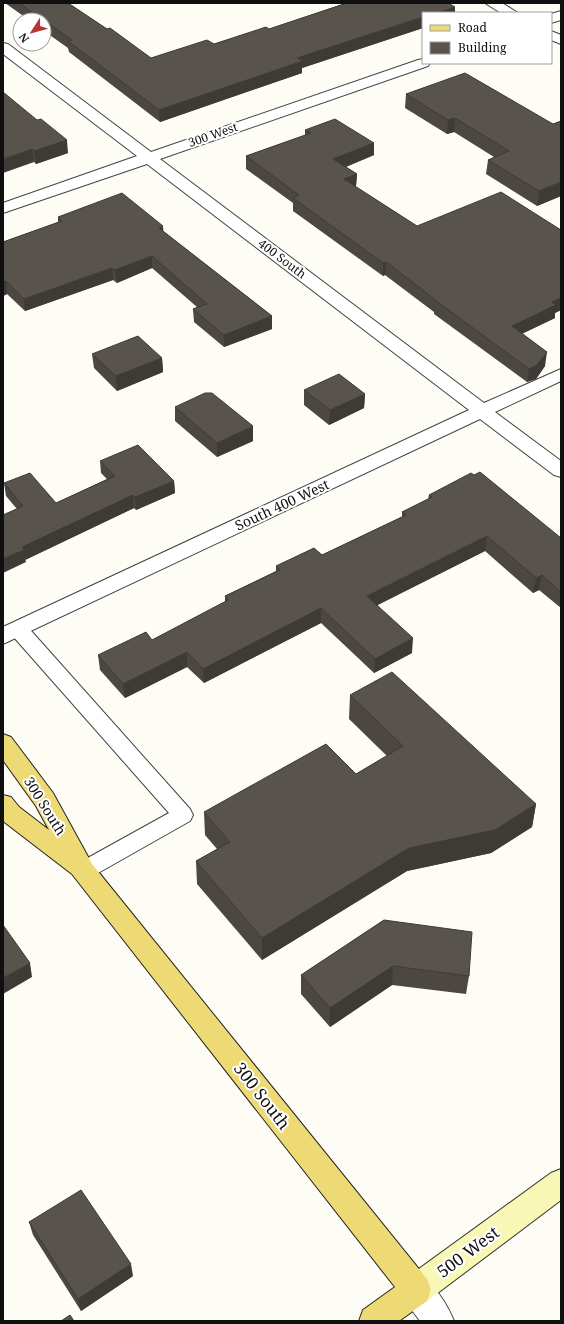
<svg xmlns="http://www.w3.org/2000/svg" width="564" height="1324" font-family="'Noto Serif',serif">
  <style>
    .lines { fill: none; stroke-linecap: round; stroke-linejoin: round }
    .service-casing { stroke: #434343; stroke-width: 2 }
    .minor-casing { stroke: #434343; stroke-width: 2 }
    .tertiary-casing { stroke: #434343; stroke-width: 2 }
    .secondary-casing { stroke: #323232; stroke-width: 2 }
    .primary-casing { stroke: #212121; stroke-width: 2 }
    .service { fill: #fff; fill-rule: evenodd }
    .minor { fill: #fff; fill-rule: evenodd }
    .tertiary { fill: #fff; fill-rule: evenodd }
    .secondary { fill: #f9f7b5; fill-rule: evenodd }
    .primary { fill: #eeda75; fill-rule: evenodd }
    .wall { fill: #4c4742 }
    .shaded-wall { fill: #3e3a36 }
    .building { fill: #58534d; stroke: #3e3a36 }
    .labels { text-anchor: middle; stroke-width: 4; stroke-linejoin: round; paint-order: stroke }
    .far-street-label { font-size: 12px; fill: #101010; stroke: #fff }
    .street-label { font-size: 14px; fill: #101010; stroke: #fff }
    .near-street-label { font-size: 17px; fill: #101010; stroke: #fff }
  </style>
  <rect width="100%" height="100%" fill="#fefdf5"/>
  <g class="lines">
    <!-- service casing -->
    <g class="service-casing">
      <polygon id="service" points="18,622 25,624 190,809 193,815 190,821 91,877 83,880 75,877 72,871 75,865 169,813 11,634 9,629 11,624"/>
    </g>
    <!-- minor casing -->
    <g class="minor-casing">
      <g id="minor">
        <polygon points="485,3 502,3 518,13 501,13"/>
        <polygon points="561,11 561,20 551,23 551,14"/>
        <polygon points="551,31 561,35 561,44 551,40"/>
        <polygon points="3,43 8,44 151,152 418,60 423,59 423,63 430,63 428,66 160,159 484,403 561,369 561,381 495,412 561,461 561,477 554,475 480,419 3,644 3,627 469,410 147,164 3,213 3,203 137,156 3,54"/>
      </g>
    </g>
    <!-- tertiary casing -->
    <g class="tertiary-casing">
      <path id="tertiary" d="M 416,1275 C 434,1282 447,1304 454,1321 L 420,1321 L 405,1301 L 401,1290 L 405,1279 Z"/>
    </g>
    <!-- secondary casing -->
    <g class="secondary-casing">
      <polygon id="secondary" points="561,1169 561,1200 427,1301 416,1305 405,1301 401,1290 405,1279 551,1173"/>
    </g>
    <!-- primary casing -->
    <g class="primary-casing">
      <polygon id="primary" points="3,734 11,737 53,793 92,864 427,1279 431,1290 427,1301 399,1321 359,1321 363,1310 395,1287 72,874 3,821 3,795 11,797 19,807 49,830 36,806 3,760"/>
    </g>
    <!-- service -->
    <use href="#service" class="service"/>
    <!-- minor -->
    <use href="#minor" class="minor"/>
    <!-- tertiary -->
    <use href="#tertiary" class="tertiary"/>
    <!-- secondary -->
    <use href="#secondary" class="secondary"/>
    <!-- primary -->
    <use href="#primary" class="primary"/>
  </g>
  <!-- wall -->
  <g class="wall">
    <polygon points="5,3 68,3 107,29 151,58 214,44 269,29 346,3 345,3 448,3 423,13 423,28 302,68 302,73 160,122 69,52 68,48 44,31 44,20 29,20"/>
    <polygon points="3,92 68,153 36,164 34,162"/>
    <polygon points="406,94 553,124 561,121 561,196 537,206 486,174 488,160 494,157 454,132 447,134 405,108"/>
    <polygon points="305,130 374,143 374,155 346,167 357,174 356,186 356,187 417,226 561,230 561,310 555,313 555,318 522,334 545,366 536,379 527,382 434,314 434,312 385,275 383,276 293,211 293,203 246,169 246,156 305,135"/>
    <polygon points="58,217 163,231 272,316 272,329 224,347 194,322 193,309 197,307 152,268 117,283 113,280 25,311 7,294 3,296 3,242 58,222"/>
    <polygon points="92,354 162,358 163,372 117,391 94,368"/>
    <polygon points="304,390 365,394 364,408 329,425 304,405"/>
    <polygon points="175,407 253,441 217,457 175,421"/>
    <polygon points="100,461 174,481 175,493 136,510 134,508 25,560 26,562 17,509 6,496 4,483 56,503 107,479 101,473"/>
    <polygon points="429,495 561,538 561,608 539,590 533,593 485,551 377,605 412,653 374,673 321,623 204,683 187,667 125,698 100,670 98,655 152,640 225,602 225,596 276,571 276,566 322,555 402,517 402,512 428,499"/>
    <polygon points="350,695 536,804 532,827 491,853 407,871 262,960 197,884 196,861 217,849 205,835 204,812 356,774 387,756 349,719"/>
    <polygon points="384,920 469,976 466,994 392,985 330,1027 301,994 301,975"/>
    <polygon points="29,1222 133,1276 81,1311 33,1235"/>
  </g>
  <!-- shaded-wall -->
  <g class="shaded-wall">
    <polygon points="455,7 455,13 436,13"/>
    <polygon points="423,17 423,28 302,68 302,73 160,122 159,110 297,58"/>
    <polygon points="455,118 454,132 447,134 448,120"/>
    <polygon points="67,140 68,153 36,164 34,151"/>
    <polygon points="374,143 374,155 333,172 333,159"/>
    <polygon points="32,149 34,162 3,173 3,159"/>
    <polygon points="357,174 356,186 343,192 344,179"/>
    <polygon points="561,182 561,196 537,206 539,191"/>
    <polygon points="163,226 164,239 159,228"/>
    <polygon points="152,256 152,268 117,283 115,270"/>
    <polygon points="386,262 385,275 383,276 383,263"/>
    <polygon points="112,268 113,280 25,311 24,299"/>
    <polygon points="6,281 7,294 3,296 3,282"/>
    <polygon points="561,298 561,310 555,313 555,318 510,339 512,326 552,302"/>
    <polygon points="272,316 272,329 224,347 224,335"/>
    <polygon points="547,352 545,366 536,379 527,382 529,369"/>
    <polygon points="162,358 163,372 117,391 116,376"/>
    <polygon points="365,394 364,408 329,425 330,410"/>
    <polygon points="253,426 253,441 217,457 217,443"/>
    <polygon points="174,481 175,493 136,510 135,497"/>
    <polygon points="133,495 134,508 25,560 26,562 3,573 3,559 22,547"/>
    <polygon points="487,536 485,551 366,611 367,596"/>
    <polygon points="542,575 539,590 533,593 536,578"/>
    <polygon points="321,608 321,623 204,683 203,669"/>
    <polygon points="413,638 412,653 374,673 375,659"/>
    <polygon points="187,652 187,667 125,698 123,684"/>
    <polygon points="536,804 532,827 491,853 407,871 262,960 262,938 409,848"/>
    <polygon points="30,963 32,977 3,994 3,978"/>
    <polygon points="393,966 392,985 330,1027 330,1008"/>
    <polygon points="131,1264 133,1276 81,1311 78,1299"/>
  </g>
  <!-- building -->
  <g class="building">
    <polygon points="19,3 68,3 107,29 110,28 151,58 207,40 214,44 266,27 269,29 347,3 448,3 455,7 436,13 423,13 423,17 297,58 303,61 159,110 68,41 72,40"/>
    <polygon points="465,73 553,124 561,121 561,182 539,191 488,160 509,151 455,118 448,120 406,94"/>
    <polygon points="3,92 37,120 41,119 67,140 34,151 32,149 3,159"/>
    <polygon points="335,119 374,143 333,159 357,174 344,179 417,226 501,192 561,230 561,298 552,302 556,305 512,326 547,352 537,365 529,369 435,300 436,300 386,262 383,263 293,198 299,195 246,156 311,133 305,130"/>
    <polygon points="122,193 163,226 159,228 272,316 224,335 193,309 207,304 152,256 115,270 112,268 24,299 6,281 3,282 3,242 62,221 58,217"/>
    <polygon points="138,336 162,358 116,376 92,354"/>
    <polygon points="339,374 365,394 330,410 304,390"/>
    <polygon points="205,393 212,393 253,426 217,443 175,407"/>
    <polygon points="138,445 174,481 135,497 133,495 22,547 24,550 3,559 3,515 23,506 4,483 30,473 56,503 115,476 100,461"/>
    <polygon points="480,472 561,538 561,592 542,575 536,578 487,536 367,596 413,638 375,659 321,608 203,669 187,652 123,684 98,655 146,632 152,640 228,600 225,596 280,570 276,566 314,548 322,555 406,515 402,512 432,497 429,495 471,473 474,475"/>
    <polygon points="392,672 536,804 495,830 409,848 262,938 196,861 230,842 204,812 326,744 356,774 403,746 350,695"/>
    <polygon points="384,920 472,932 469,976 393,966 330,1008 301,975"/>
    <polygon points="3,925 30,963 3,978"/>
    <polygon points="81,1190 131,1264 78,1299 29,1222"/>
    <polygon points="70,1315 74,1321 61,1321"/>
  </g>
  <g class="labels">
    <!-- far-street labels -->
    <g class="far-street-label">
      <text transform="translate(213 135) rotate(-19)" y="4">300 West</text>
      <text transform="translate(282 259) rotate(37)" y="4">400 South</text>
    </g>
    <!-- street labels -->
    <g class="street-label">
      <text transform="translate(282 505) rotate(-25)" y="5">South 400 West</text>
      <text transform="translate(45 806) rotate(58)" y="5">300 South</text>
    </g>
    <!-- near-street labels -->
    <g class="near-street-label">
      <text transform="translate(262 1096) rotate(52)" y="6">300 South</text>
      <text transform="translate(468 1252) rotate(-37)" y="6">500 West</text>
    </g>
  </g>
  <!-- border -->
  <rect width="564" height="1324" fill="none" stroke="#101010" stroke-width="8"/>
  <!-- legend -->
  <rect x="422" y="12" width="130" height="52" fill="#ffffff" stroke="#9f9f9f"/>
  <rect x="430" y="25" width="20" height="6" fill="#eeda75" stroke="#9f9f9f"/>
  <text x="458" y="32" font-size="12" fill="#101010">Road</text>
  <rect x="430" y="42" width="20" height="12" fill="#58534d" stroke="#9f9f9f"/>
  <text x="458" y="52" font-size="12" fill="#101010">Building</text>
  <!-- north arrow -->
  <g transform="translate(32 32) rotate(234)"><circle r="19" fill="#ffffff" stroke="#9f9f9f"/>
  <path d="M0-3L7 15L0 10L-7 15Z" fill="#b73632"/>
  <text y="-6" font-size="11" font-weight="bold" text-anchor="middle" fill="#101010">N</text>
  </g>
</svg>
